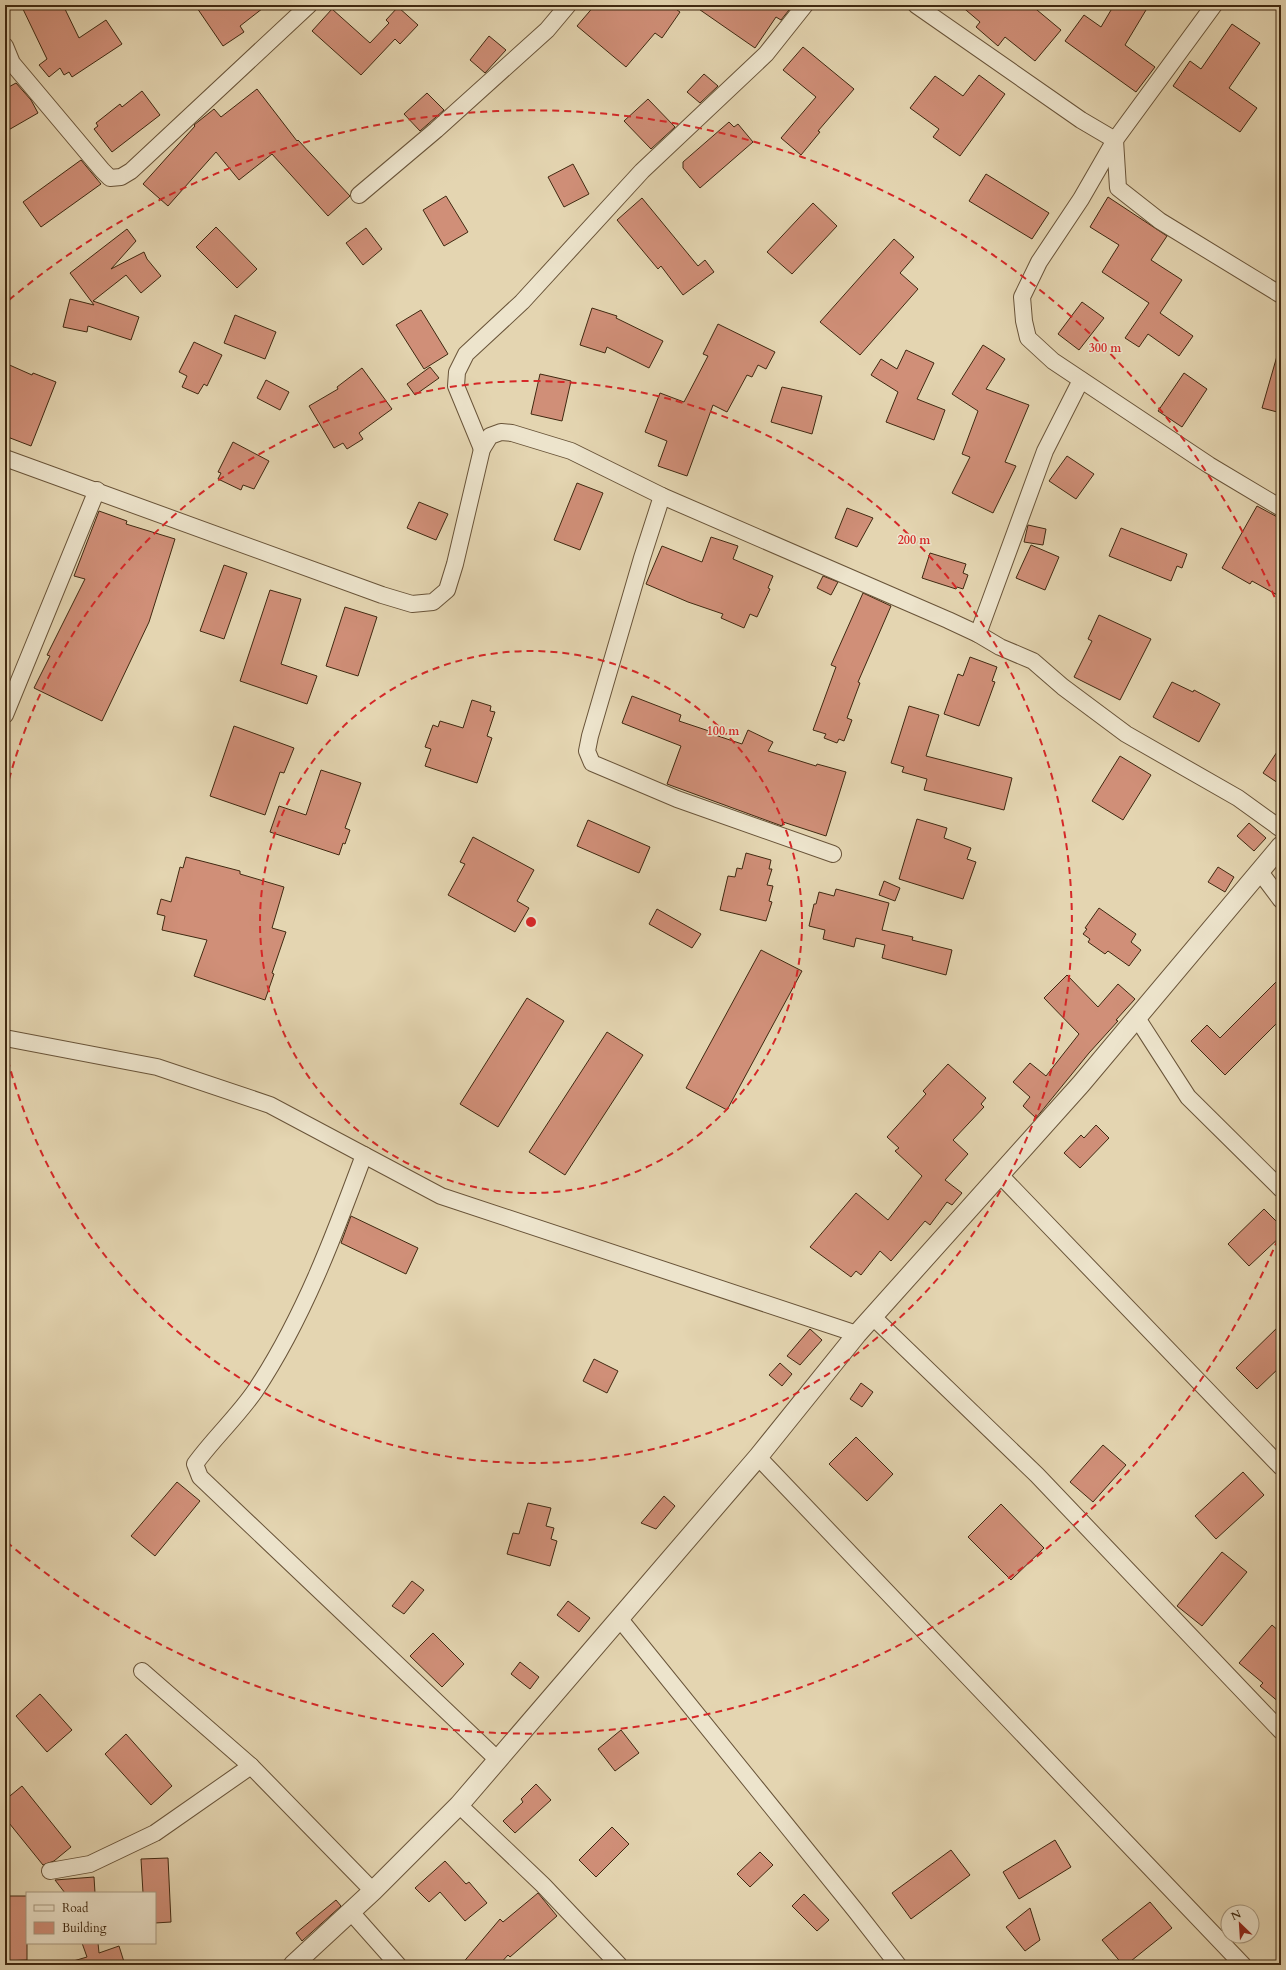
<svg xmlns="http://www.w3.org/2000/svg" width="1286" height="1970" font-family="Cardo,serif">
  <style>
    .building { fill: #d08f78; stroke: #402911 }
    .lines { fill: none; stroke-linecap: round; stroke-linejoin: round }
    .minor-casing { stroke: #695439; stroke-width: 18 }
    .tertiary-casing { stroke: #695439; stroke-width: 21 }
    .minor { stroke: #ede4cc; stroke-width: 16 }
    .tertiary { stroke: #ede4cc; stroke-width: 19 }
    .ring { fill: none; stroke: #d62828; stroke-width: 2; stroke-dasharray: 7 5 }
    .centre { fill: #d62828; stroke: #ede4cc; stroke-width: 2 }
    .ring-label { font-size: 12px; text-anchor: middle; font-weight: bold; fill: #d62828; stroke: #ede4cc; stroke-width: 3; stroke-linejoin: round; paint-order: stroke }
  </style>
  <rect width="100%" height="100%" fill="#e4d5b1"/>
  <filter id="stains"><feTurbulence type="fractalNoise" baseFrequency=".005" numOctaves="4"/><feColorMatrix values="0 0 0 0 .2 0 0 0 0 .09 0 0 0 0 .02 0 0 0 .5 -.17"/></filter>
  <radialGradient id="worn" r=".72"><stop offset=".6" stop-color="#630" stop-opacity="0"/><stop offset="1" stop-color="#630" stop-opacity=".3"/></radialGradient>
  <!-- building -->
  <g class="building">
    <polygon points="21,5 63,5 79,38 106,20 122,44 72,77 69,72 64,75 60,68 49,77 39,65 47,59"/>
    <polygon points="195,5 267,5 240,26 244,32 223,46"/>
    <polygon points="595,5 670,5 680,12 662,38 655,33 626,67 577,26"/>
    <polygon points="693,5 793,5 781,20 776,17 755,48"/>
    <polygon points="960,5 1031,5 1061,30 1035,61 1005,37 998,46 976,27 980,22"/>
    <polygon points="1114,5 1149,5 1125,45 1155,67 1136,92 1065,41 1084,15 1101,27"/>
    <polygon points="398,7 418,25 400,44 395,39 361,75 312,31 332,9 370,43 389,23 386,20"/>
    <polygon points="1232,24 1260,43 1229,88 1257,108 1240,132 1173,86 1190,61 1201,69"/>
    <polygon points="489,36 506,50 485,73 470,60"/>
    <polygon points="803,47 854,89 818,131 820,132 801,155 781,138 816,97 783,70"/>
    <polygon points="704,74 718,86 700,103 687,92"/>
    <polygon points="979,75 1005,94 960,156 933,137 939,129 910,108 935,76 963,96"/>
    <polygon points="16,83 31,100 38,113 5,132 5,89"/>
    <polygon points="257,89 297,141 298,140 350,196 328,216 272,154 239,180 216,152 168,206 143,184 195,126 194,125 214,109 221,117"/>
    <polygon points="142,91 160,115 112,152 94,129 98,126 96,123 120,104 122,107"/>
    <polygon points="427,93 444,110 420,131 404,114"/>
    <polygon points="648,99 675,127 651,149 624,121"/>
    <polygon points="729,122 734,127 738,124 753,142 700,188 683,168 683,162"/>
    <polygon points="81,160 101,184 41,227 23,202"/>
    <polygon points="573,164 589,194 564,207 548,177"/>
    <polygon points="986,174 1049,213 1032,239 969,201"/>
    <polygon points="446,196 468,232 444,246 423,210"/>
    <polygon points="1108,197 1167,236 1151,260 1182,280 1160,313 1193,336 1179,356 1148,334 1139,347 1125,338 1149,303 1102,272 1119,245 1090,227"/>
    <polygon points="642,198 698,266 705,260 714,272 683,295 661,266 658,269 617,220"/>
    <polygon points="813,203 837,226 792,274 767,252"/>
    <polygon points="216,227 257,269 237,288 196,247"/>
    <polygon points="366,228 382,249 363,265 346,243"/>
    <polygon points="127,229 136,241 111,269 144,252 147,259 161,276 141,293 126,275 93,301 139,317 131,340 88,326 87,332 63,327 70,299 94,305 70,273"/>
    <polygon points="894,239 914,257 900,273 918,289 860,355 820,322"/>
    <polygon points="1082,302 1104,318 1079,350 1058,334"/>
    <polygon points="592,308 617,316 616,318 663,341 649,368 607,347 605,353 580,345"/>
    <polygon points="421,310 448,354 424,369 396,325"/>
    <polygon points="235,315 276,332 265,359 224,343"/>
    <polygon points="718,324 775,352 766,369 758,365 752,377 747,375 727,412 713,405 687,476 658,466 667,441 645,432 660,393 684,402 708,356 703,354"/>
    <polygon points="194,342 222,355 207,386 204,384 198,394 182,387 187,376 179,372"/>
    <polygon points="983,345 1005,359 986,389 1029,405 1005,462 1016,466 993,513 952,493 970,457 962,454 978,411 952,394"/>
    <polygon points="906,350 934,363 917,399 945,410 934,440 886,422 898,392 871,375 881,359 897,369"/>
    <polygon points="1277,356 1281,357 1281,413 1262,408"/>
    <polygon points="5,363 32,375 33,373 56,382 31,446 5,436"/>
    <polygon points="430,367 439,378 415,395 407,384"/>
    <polygon points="362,368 392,409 359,433 363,439 347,449 343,443 334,448 309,406 338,389 337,387"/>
    <polygon points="1184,373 1207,389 1182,427 1158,411"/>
    <polygon points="540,374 571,381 562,421 531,414"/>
    <polygon points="266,380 289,392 280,410 257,398"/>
    <polygon points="782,387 822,396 812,434 771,422"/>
    <polygon points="233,442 269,461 254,489 243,485 241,490 218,479 221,473 218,472"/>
    <polygon points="1067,456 1094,474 1076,499 1049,481"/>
    <polygon points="577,483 603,493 580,550 554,540"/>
    <polygon points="419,502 448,514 436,540 407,528"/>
    <polygon points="1257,506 1281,519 1281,597 1252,581 1250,584 1222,568"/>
    <polygon points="847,508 873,518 857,547 835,538"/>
    <polygon points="99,511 127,521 126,524 175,539 149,622 102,721 34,688 50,656 47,655 85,579 74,576"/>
    <polygon points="1028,525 1046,529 1043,545 1024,542"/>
    <polygon points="1121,528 1187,554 1182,568 1177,566 1171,581 1109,556"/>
    <polygon points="711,537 738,546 733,559 773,576 768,588 770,589 757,617 750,614 744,628 721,618 723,614 688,602 646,584 662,546 702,562"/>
    <polygon points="1031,545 1059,557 1045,590 1016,578"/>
    <polygon points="930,553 966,564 963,573 968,575 963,589 957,587 956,589 922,578"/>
    <polygon points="224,565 247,573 224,639 200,631"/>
    <polygon points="823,576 838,582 831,595 817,588"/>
    <polygon points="270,590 301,599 281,664 317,676 307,704 240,681"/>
    <polygon points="863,593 891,606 858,682 860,683 847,718 852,720 844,741 839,739 837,743 824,738 826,734 813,730 836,667 831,665"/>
    <polygon points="345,607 377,617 358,676 326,666"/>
    <polygon points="1099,615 1151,639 1120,700 1074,677 1092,641 1088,639"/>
    <polygon points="970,657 997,667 992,681 995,682 979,726 944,714 958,674 963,676"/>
    <polygon points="1172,682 1193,692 1194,690 1220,704 1199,742 1153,717"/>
    <polygon points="632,696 681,715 679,721 715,733 715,735 742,744 748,730 773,742 768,751 816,766 817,764 846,772 826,836 783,822 782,826 667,784 681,746 622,723"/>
    <polygon points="472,700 491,706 490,711 495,712 487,736 492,738 477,783 425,766 431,749 425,747 433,725 438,727 440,721 463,728"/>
    <polygon points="909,706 939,715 926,756 1012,778 1004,810 924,790 927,779 902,772 904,767 891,763"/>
    <polygon points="234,726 294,748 284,773 280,772 265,815 210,796"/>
    <polygon points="1281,746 1281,785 1263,773"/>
    <polygon points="1120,756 1151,775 1123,820 1092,801"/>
    <polygon points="321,770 361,783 345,828 350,830 345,844 343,843 339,855 270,832 279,806 306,815"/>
    <polygon points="917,819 947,828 944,838 971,848 967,859 976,862 963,899 899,879"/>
    <polygon points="588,820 650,847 639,873 577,846"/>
    <polygon points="1249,823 1266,838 1254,851 1237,836"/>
    <polygon points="473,837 534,870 517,901 529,908 515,932 448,895 465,864 460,862"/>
    <polygon points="746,853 771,860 769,869 772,869 767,885 773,886 769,901 772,902 766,921 720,910 728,876 735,877 737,868 742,869"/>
    <polygon points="186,857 240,871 240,874 284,887 272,928 286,932 272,973 274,974 265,1000 194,976 207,940 162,930 165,916 157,914 161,899 171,902 180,867 183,868"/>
    <polygon points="1218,867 1234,877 1225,892 1208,882"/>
    <polygon points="884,881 900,888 895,901 879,895"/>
    <polygon points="836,889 889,903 882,930 913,937 912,940 952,950 946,975 882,958 885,945 856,938 854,947 823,939 825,930 809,926 814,904 816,904 819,892 834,896"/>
    <polygon points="1099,908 1136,934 1131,942 1141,950 1129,966 1108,951 1105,954 1088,942 1090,939 1083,934 1087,929 1085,928"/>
    <polygon points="657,909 701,934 692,948 649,924"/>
    <polygon points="761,950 802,971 727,1110 686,1088"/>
    <polygon points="1067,975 1098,1007 1118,984 1135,999 1116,1020 1118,1021 1089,1053 1036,1118 1023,1106 1030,1097 1013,1082 1030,1063 1046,1076 1079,1034 1044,998"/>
    <polygon points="1281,977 1281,1019 1225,1075 1191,1041 1207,1025 1220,1038"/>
    <polygon points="527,998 564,1021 498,1127 460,1104"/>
    <polygon points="607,1032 643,1055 565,1175 529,1152"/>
    <polygon points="948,1064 986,1098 981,1104 984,1107 953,1140 968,1154 945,1180 962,1193 952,1205 947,1202 930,1225 925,1221 891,1261 880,1251 861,1275 856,1271 851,1277 810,1247 856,1193 888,1220 922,1176 895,1151 899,1148 887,1137 926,1094 923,1091"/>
    <polygon points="1096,1125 1109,1138 1080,1168 1064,1153 1081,1135 1084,1138"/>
    <polygon points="1264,1209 1281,1226 1281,1236 1249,1266 1228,1244"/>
    <polygon points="351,1216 418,1248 406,1274 341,1243"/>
    <polygon points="1281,1324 1281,1366 1257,1389 1236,1368"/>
    <polygon points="810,1329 822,1340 800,1365 787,1356"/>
    <polygon points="594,1359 618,1371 607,1393 583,1381"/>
    <polygon points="780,1363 792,1374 782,1386 769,1375"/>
    <polygon points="861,1383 873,1392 862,1407 850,1399"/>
    <polygon points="856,1437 893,1474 867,1501 829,1464"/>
    <polygon points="1103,1445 1126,1465 1093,1502 1070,1482"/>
    <polygon points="1243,1472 1264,1495 1216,1539 1195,1516"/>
    <polygon points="177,1482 200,1501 155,1556 131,1536"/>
    <polygon points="664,1496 675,1506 656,1529 641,1523"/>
    <polygon points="528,1503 551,1508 546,1526 554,1528 551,1539 557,1541 550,1566 507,1554 513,1533 519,1534"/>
    <polygon points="1001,1504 1044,1548 1011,1580 968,1537"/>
    <polygon points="1222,1552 1247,1572 1202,1626 1177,1606"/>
    <polygon points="412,1581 424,1590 404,1614 392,1606"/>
    <polygon points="568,1601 590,1618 579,1632 557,1615"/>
    <polygon points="1272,1625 1281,1633 1281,1704 1260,1686 1263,1683 1239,1663"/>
    <polygon points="433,1633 464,1664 442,1687 410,1656"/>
    <polygon points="520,1662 539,1677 530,1689 511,1674"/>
    <polygon points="40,1694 72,1730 47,1752 16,1716"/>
    <polygon points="621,1730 639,1753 615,1771 598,1749"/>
    <polygon points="126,1734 172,1786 151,1805 105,1754"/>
    <polygon points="536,1784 551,1800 515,1833 503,1821 523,1802 521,1799"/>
    <polygon points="22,1786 71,1847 54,1861 43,1865 5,1818 5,1800"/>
    <polygon points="612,1827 629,1844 596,1877 579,1860"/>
    <polygon points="1055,1840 1071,1867 1019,1899 1003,1872"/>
    <polygon points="951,1850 970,1875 911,1919 892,1893"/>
    <polygon points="760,1852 773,1865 750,1887 737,1874"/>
    <polygon points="168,1858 171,1922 155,1923 155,1893 143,1893 141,1859"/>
    <polygon points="445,1861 466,1884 469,1882 487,1903 465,1921 440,1892 429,1902 415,1888"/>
    <polygon points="94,1877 95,1893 65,1893 55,1880"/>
    <polygon points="538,1893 557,1916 510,1957 508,1955 499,1965 461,1965 500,1919 503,1922"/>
    <polygon points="804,1894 829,1920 817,1931 792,1906"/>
    <polygon points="5,1896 27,1896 27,1960 5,1961"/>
    <polygon points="336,1900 341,1906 302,1941 296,1933"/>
    <polygon points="1150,1902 1172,1928 1126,1965 1123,1965 1102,1940"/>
    <polygon points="1030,1908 1040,1940 1025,1951 1006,1927"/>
    <polygon points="82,1943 98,1943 99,1953 119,1946 125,1965 71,1965 70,1962 87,1957"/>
  </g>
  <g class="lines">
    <!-- minor casing -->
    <g class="minor-casing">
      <g id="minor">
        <polyline points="916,5 1081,120 1115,140 1118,188 1160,221 1281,295"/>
        <polyline points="1214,5 1115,140 1081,199 1039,262 1022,297 1024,321 1028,338 1053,361 1209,465 1281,508"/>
        <polyline points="5,46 12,63 102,170 110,178 121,177 131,171 309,5"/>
        <polyline points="359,195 436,130 547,30 568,5"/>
        <polyline points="482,449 456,386 457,372 466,354 522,302 642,171 766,54 805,5"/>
        <polyline points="5,458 382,595 412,604 433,602 447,590 455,564 482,449 490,436 501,432 512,433 571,451 662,496 948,620 978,634 1000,647 1033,661 1063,687 1126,734 1238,798 1281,829"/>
        <polyline points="662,496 642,558 590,736 587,751 592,763 677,799 833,854"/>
        <polyline points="978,634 1045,451 1081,380"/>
        <polyline points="5,715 97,490"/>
        <polyline points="1260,872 1281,900"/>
        <polyline points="1137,1018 1188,1097 1281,1189"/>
        <polyline points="5,1038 157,1067 270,1105 441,1196 857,1334"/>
        <path d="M 364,1155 C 334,1236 303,1319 255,1391 C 237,1417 213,1439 195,1464 L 200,1477 L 498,1760"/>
        <polyline points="1000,1175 1281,1467"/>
        <polyline points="873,1317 1037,1475 1281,1731"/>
        <path d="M 758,1457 C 920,1626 1082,1795 1243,1965"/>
        <polyline points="619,1618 855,1910 898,1965"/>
        <polyline points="142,1671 251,1766"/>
        <polyline points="459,1805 543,1885 619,1965"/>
        <polyline points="50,1871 90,1864 155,1833 251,1766 373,1891"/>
        <polyline points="350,1911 398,1965"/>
      </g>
    </g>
    <!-- tertiary casing -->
    <g class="tertiary-casing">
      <polyline id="tertiary" points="293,1965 373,1891 459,1805 758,1457 857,1334 1081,1084 1281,846"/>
    </g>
    <!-- minor -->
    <use href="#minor" class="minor"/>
    <!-- tertiary -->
    <use href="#tertiary" class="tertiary"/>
  </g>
  <!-- distance rings -->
  <g class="ring">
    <circle cx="531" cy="922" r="271"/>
    <path d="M6 791A541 541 0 1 1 6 1053"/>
    <path d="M1278 1239A812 812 0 0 1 9 1544M9 300A812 812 0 0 1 1278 605"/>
  </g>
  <circle cx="531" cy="922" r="6" class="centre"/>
  <g class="ring-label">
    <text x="1105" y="352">300 m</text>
    <text x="914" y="544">200 m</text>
    <text x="723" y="735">100 m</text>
  </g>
  <!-- margin -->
  <rect width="1286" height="1970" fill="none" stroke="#e4d5b1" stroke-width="20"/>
  <rect x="6" y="6" width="1274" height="1958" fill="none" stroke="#402911" stroke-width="2"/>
  <rect x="10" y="10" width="1266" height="1950" fill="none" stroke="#402911"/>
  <!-- legend -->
  <rect x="26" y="1892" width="130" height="52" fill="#ede4cc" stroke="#a89981"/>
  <rect x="34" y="1905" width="20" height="6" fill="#ede4cc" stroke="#a89981"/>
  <text x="62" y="1912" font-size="12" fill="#402911">Road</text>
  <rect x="34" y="1922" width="20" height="12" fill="#d08f78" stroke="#a89981"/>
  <text x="62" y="1932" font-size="12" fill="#402911">Building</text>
  <!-- north arrow -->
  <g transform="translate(1240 1924) rotate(335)"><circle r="19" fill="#ede4cc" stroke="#a89981"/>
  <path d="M0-3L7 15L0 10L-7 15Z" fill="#8f2418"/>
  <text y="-6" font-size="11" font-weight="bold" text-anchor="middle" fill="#402911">N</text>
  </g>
  <rect width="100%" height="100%" filter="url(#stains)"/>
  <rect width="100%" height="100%" fill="url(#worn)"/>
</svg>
